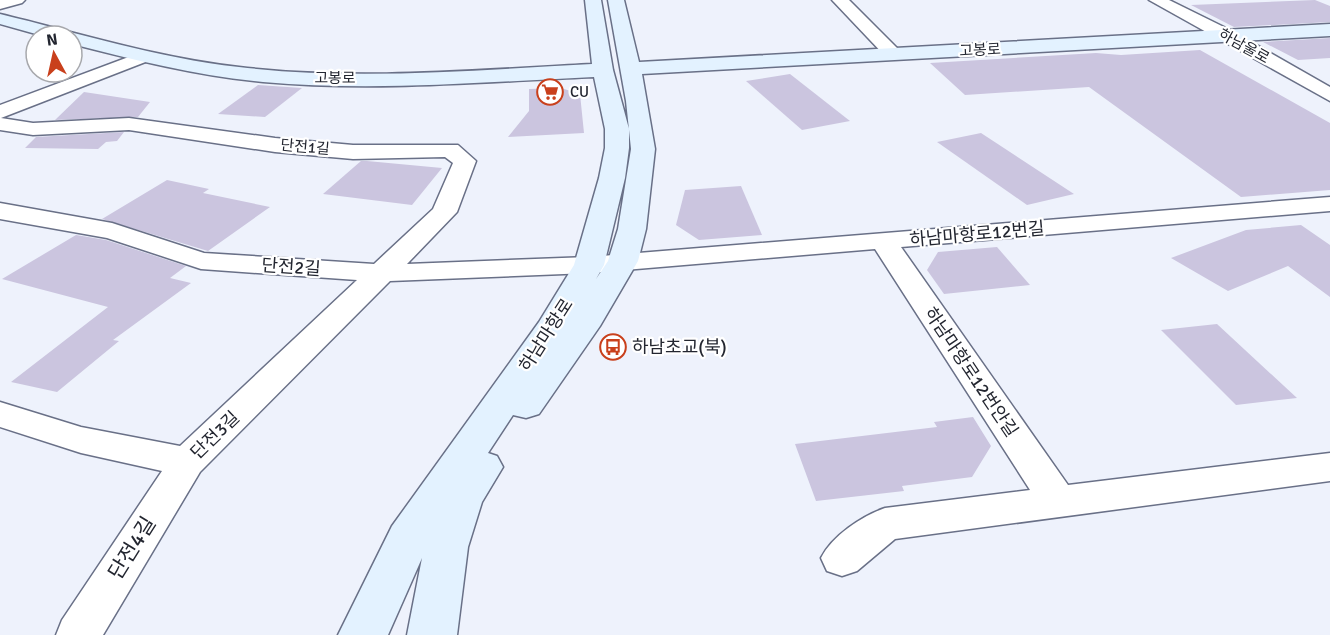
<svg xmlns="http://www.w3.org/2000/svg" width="1330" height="635" font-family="Signika,'Noto Sans KR',sans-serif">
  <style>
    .building { fill: #cbc5df }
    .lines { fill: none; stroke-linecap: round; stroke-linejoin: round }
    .street-casing { stroke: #697087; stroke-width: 3 }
    .secondary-casing { stroke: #697087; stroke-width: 3 }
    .street { fill: #fff; fill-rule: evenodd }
    .secondary { fill: #e3f2ff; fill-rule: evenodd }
    .labels { text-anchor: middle; stroke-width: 4.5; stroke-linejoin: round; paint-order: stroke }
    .far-street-label { font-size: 15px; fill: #232630; stroke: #fff }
    .far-poi-label { font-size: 15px; fill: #232630; stroke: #fff; text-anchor: start }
    .street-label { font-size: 18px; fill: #232630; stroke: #fff }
    .poi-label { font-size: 18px; fill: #232630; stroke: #fff; text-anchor: start }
    .near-street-label { font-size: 21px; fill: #232630; stroke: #fff }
  </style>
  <rect width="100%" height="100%" fill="#eef2fc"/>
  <!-- building -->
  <g class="building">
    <polygon points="1315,0 1330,6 1330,22 1234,27 1191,5"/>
    <polygon points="1330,38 1330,58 1298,60 1263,42"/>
    <polygon points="1200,50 1330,123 1330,190 1241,197 1089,87 965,95 930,63 1096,53 1121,55"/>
    <polygon points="790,74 850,121 802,130 746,81"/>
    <polygon points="258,85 302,88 265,117 218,114"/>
    <polygon points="561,88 580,94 584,133 508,137 529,111 529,89"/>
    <polygon points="84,92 150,102 138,117 55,120"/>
    <polygon points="124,132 117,141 106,142 98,149 25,148 36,137"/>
    <polygon points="981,133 1074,194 1027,205 937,142"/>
    <polygon points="361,161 367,161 442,168 412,205 323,194"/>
    <polygon points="167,180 209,189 203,193 270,207 208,251 102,219"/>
    <polygon points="741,186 762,235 699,240 676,225 685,190"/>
    <polygon points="1301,225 1330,245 1330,297 1288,266 1228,291 1171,258 1246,230"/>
    <polygon points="76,235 106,240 186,266 170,278 191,283 113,340 119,341 57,392 11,382 108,307 2,279"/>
    <polygon points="997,247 1030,285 944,294 927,270 938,252"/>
    <polygon points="1217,324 1297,398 1236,405 1161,330"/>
    <polygon points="973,417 991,446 972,477 902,486 904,491 816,501 795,444 937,427 934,422"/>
  </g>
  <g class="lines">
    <!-- street casing -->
    <g class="street-casing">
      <g id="street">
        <polygon points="0,0 25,0 22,3 0,9"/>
        <polygon points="832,0 849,0 899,50 902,54 899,58 887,58"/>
        <polygon points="1149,0 1169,0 1234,32 1330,87 1330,101"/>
        <path d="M 142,52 L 148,53 L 151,57 L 148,61 L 1,118 L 33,123 L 129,118 L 275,138 L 353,145 L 458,145 L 476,161 L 457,212 L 407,264 L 589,257 L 1330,197 L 1330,211 L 901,247 L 1068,485 L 1330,453 L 1330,481 L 895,539 L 857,571 L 842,576 L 827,571 L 821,558 C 832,536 862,516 885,508 L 1030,490 L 875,249 L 589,273 L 390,281 L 200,472 L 103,635 L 56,635 L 62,620 L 162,471 L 81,453 L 0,427 L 0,402 L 81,427 L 180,446 L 357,280 L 201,269 L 107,238 L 0,219 L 0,203 L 112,223 L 204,253 L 374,264 L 433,209 L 453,163 L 445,157 L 353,159 L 275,152 L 129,130 L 33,135 L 0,130 L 0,105 Z"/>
      </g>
    </g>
    <!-- secondary casing -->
    <g class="secondary-casing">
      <path id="secondary" d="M 585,0 L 601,0 L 613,70 L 629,129 L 629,148 L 625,178 L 604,265 L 596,279 L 608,261 L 618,229 L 631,149 L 626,101 L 608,0 L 624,0 L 639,62 L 1330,24 L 1330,36 L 642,74 L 655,149 L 646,229 L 638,261 L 600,326 L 539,414 L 526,418 L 513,415 L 488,453 L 497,456 L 503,467 L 482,502 L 468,547 L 457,635 L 407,635 L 422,558 L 388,635 L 338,635 L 392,526 L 539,322 L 574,265 L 599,178 L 605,148 L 605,129 L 594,77 C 484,82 373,92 263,82 C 198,76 135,60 72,44 L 72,36 L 43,36 L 0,24 L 0,14 C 79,33 157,58 239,67 C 356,81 475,70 592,64 Z"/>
    </g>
    <!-- street -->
    <use href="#street" class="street"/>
    <!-- secondary -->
    <use href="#secondary" class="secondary"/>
  </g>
  <!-- icons -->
  <defs>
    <g id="supermarket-ring" transform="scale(1.35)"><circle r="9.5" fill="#fff" stroke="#c9401c" stroke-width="1.5"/><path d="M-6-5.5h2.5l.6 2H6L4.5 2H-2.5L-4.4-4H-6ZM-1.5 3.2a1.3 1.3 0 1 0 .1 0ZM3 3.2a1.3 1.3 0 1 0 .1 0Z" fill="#c9401c"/></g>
    <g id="bus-ring" transform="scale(1.35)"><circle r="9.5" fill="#fff" stroke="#c9401c" stroke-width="1.5"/><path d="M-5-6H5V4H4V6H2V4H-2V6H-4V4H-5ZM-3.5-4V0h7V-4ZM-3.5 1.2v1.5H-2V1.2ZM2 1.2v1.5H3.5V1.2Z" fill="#c9401c"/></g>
  </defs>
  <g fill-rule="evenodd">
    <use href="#supermarket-ring" x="550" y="92"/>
    <use href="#bus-ring" x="613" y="347"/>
  </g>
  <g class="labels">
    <!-- far-street labels -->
    <g class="far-street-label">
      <text transform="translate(1244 46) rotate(29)" y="5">하남울로</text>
      <text transform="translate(980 50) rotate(-3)" y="5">고봉로</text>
      <text x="335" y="83">고봉로</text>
      <text transform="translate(305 147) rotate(5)" y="5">단전1길</text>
    </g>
    <!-- far-poi labels -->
    <g class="far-poi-label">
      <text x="570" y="97">CU</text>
    </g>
    <!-- street labels -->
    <g class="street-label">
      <text transform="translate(977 234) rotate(-5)" y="6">하남마항로12번길</text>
      <text transform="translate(291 267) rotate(4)" y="6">단전2길</text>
      <text transform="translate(546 335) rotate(-57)" y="6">하남마항로</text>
      <text transform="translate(971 372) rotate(56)" y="6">하남마항로12번안길</text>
      <text transform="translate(215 435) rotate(-44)" y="6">단전3길</text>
    </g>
    <!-- poi labels -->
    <g class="poi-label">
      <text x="632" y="353">하남초교(북)</text>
    </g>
    <!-- near-street labels -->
    <g class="near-street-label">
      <text transform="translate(132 548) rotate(-58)" y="7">단전4길</text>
    </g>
  </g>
  <!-- north arrow -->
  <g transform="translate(54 54) rotate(352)"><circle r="28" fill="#ffffff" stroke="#a7a8ac" stroke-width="1.5"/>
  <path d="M0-4.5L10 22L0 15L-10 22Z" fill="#c9401c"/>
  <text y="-9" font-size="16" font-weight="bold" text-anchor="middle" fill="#232630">N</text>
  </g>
</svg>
